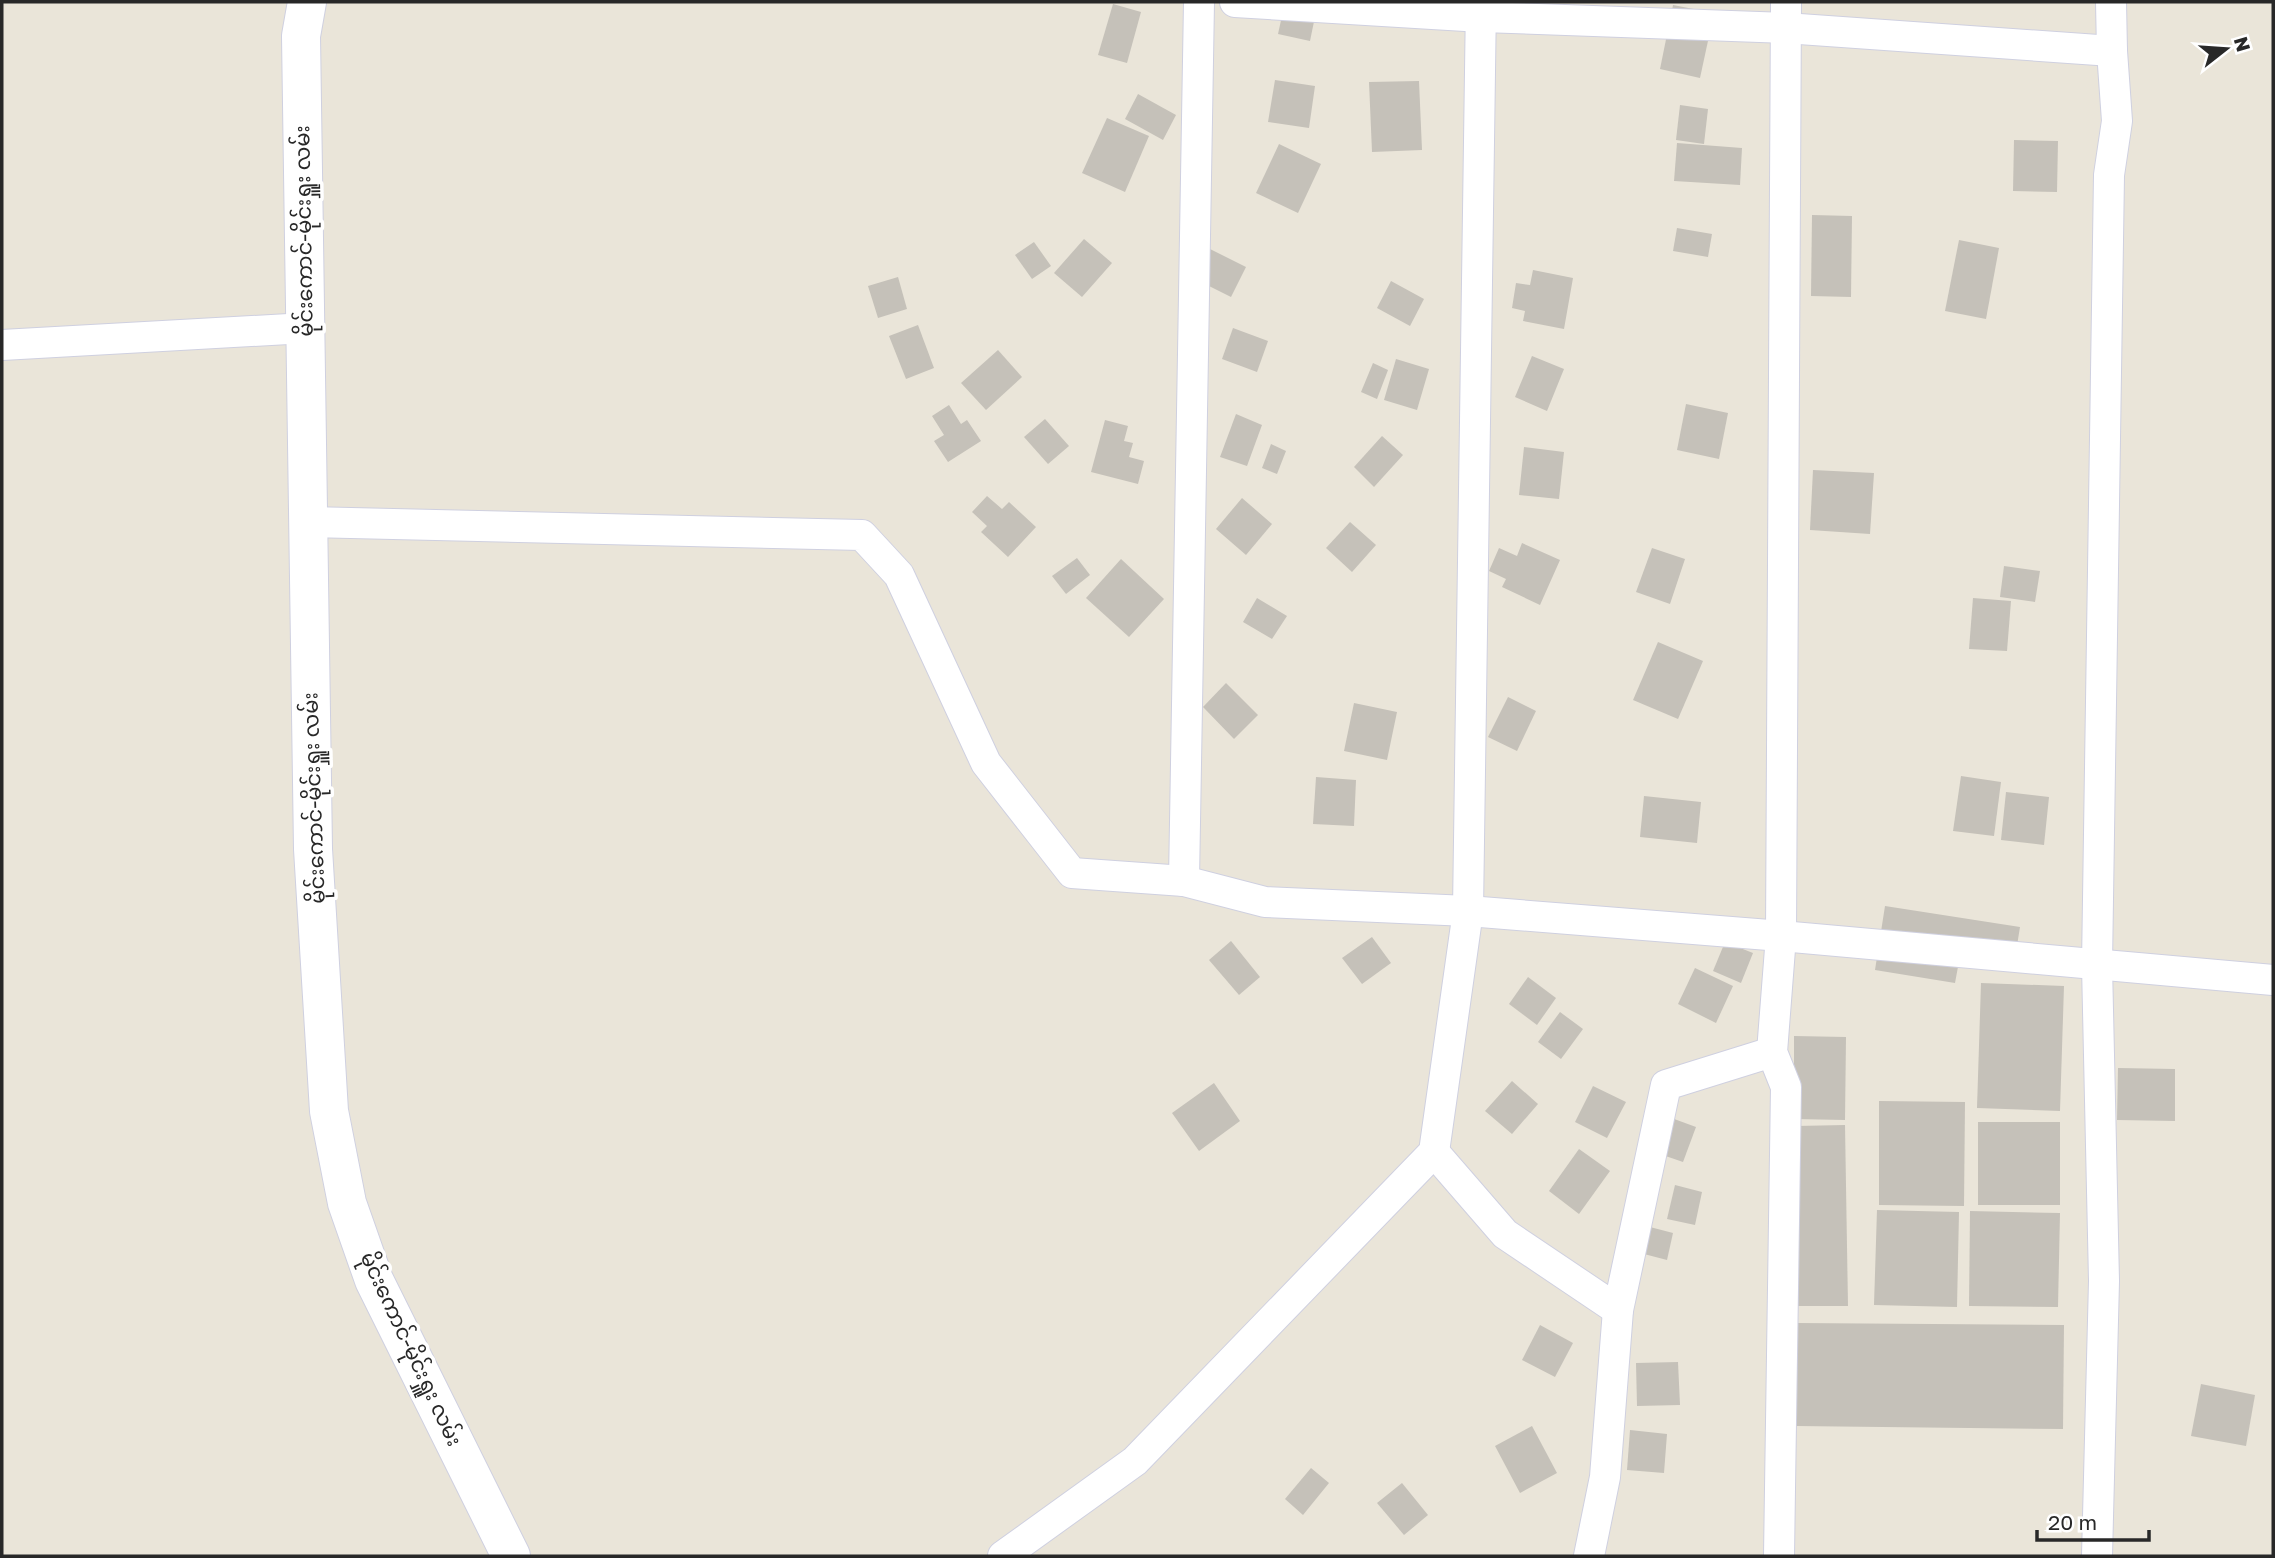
<svg xmlns="http://www.w3.org/2000/svg" width="2275" height="1558" font-family="'Golos Text','Noto Sans Myanmar',sans-serif">
  <style>
    .building { fill: #c5c1b9 }
    .lines { fill: none; stroke-linecap: round; stroke-linejoin: round }
    .minor-casing { stroke: #cfd0e0; stroke-width: 32 }
    .secondary-casing { stroke: #cfd0e0; stroke-width: 40 }
    .minor { stroke: #fff; stroke-width: 30 }
    .secondary { stroke: #fff; stroke-width: 38 }
    .labels { text-anchor: middle; stroke-width: 7; stroke-linejoin: round; paint-order: stroke }
    .street-label { font-size: 21px; fill: #282828; stroke: #fff }
  </style>
  <rect width="100%" height="100%" fill="#eae5d9"/>
  <!-- building -->
  <g class="building">
    <polygon points="1285,2 1318,2 1310,41 1278,34"/>
    <polygon points="1113,4 1141,12 1127,63 1098,55"/>
    <polygon points="1673,5 1714,13 1700,78 1660,69"/>
    <polygon points="1275,80 1315,86 1309,128 1268,122"/>
    <polygon points="1419,81 1422,150 1372,152 1369,82"/>
    <polygon points="1138,94 1176,115 1163,140 1125,119"/>
    <polygon points="1680,105 1708,109 1704,144 1676,140"/>
    <polygon points="1107,118 1149,136 1125,192 1082,173"/>
    <polygon points="2014,140 2058,141 2057,192 2013,191"/>
    <polygon points="1677,143 1742,148 1740,185 1674,181"/>
    <polygon points="1279,144 1321,164 1298,213 1256,193"/>
    <polygon points="1812,215 1852,216 1851,297 1811,296"/>
    <polygon points="1677,228 1712,234 1708,257 1673,251"/>
    <polygon points="1084,239 1112,263 1082,297 1054,273"/>
    <polygon points="1959,240 1999,248 1986,319 1945,311"/>
    <polygon points="1034,242 1051,266 1032,279 1015,255"/>
    <polygon points="1206,247 1246,267 1231,297 1191,277"/>
    <polygon points="1533,270 1573,278 1564,329 1523,321 1525,311 1512,308 1516,283 1530,285"/>
    <polygon points="898,277 907,309 878,318 868,286"/>
    <polygon points="1391,281 1424,299 1410,326 1377,308"/>
    <polygon points="918,325 934,368 906,379 889,336"/>
    <polygon points="1233,328 1268,341 1257,372 1222,359"/>
    <polygon points="998,350 1022,377 986,410 961,383"/>
    <polygon points="1532,356 1564,369 1547,411 1515,397"/>
    <polygon points="1396,359 1429,369 1417,410 1384,400"/>
    <polygon points="1373,363 1388,370 1377,399 1361,392"/>
    <polygon points="1686,404 1728,413 1719,459 1677,450"/>
    <polygon points="949,405 961,424 967,420 981,441 948,462 934,441 944,435 932,416"/>
    <polygon points="1236,414 1262,425 1247,466 1220,457"/>
    <polygon points="1045,419 1069,446 1048,464 1024,437"/>
    <polygon points="1105,420 1128,426 1124,441 1133,443 1129,457 1144,461 1138,484 1091,472"/>
    <polygon points="1382,436 1403,455 1374,487 1354,467"/>
    <polygon points="1271,444 1286,451 1277,474 1262,468"/>
    <polygon points="1524,447 1564,452 1559,499 1519,495"/>
    <polygon points="1813,470 1874,473 1870,534 1810,530"/>
    <polygon points="987,496 1002,509 1009,502 1036,527 1008,557 981,532 987,526 972,512"/>
    <polygon points="1242,498 1272,524 1246,555 1216,529"/>
    <polygon points="1350,522 1376,545 1352,572 1326,548"/>
    <polygon points="1522,543 1560,560 1540,605 1502,587 1506,579 1489,571 1499,548 1517,556"/>
    <polygon points="1652,548 1685,559 1670,604 1636,592"/>
    <polygon points="1077,558 1090,575 1066,594 1052,576"/>
    <polygon points="1121,559 1164,599 1129,637 1086,598"/>
    <polygon points="2004,566 2040,571 2035,602 2000,597"/>
    <polygon points="1257,598 1287,616 1272,639 1243,622"/>
    <polygon points="1973,598 2011,601 2007,651 1969,649"/>
    <polygon points="1658,642 1703,661 1678,719 1633,700"/>
    <polygon points="1226,683 1258,715 1234,739 1203,707"/>
    <polygon points="1508,697 1536,711 1517,751 1488,737"/>
    <polygon points="1354,703 1397,712 1387,760 1344,751"/>
    <polygon points="1961,776 2001,782 1994,836 1953,831"/>
    <polygon points="1316,777 1356,780 1354,826 1313,824"/>
    <polygon points="2006,792 2049,797 2044,845 2001,840"/>
    <polygon points="1644,796 1701,802 1697,843 1640,837"/>
    <polygon points="1885,906 2020,927 2014,964 1960,956 1955,983 1875,970"/>
    <polygon points="1372,937 1391,963 1362,984 1342,958"/>
    <polygon points="1231,941 1260,977 1239,995 1209,960"/>
    <polygon points="1725,942 1753,953 1741,983 1713,971"/>
    <polygon points="1695,968 1733,986 1716,1023 1678,1004"/>
    <polygon points="1528,977 1556,998 1537,1025 1509,1004"/>
    <polygon points="1981,983 2064,986 2060,1111 1977,1108"/>
    <polygon points="1560,1012 1583,1029 1561,1059 1538,1042"/>
    <polygon points="1794,1036 1846,1037 1845,1120 1794,1119"/>
    <polygon points="2118,1068 2175,1069 2175,1121 2117,1120"/>
    <polygon points="1512,1081 1538,1104 1512,1134 1485,1111"/>
    <polygon points="1214,1083 1240,1121 1199,1151 1172,1113"/>
    <polygon points="1593,1086 1626,1102 1607,1138 1575,1122"/>
    <polygon points="1879,1101 1965,1102 1964,1206 1879,1205"/>
    <polygon points="1666,1116 1696,1127 1683,1162 1654,1152"/>
    <rect x="1978" y="1122" width="82" height="83"/>
    <polygon points="1845,1125 1848,1306 1798,1306 1796,1126"/>
    <polygon points="1579,1149 1610,1171 1579,1214 1549,1191"/>
    <polygon points="1675,1185 1702,1192 1695,1225 1667,1219"/>
    <polygon points="1877,1210 1959,1212 1957,1307 1874,1305"/>
    <polygon points="1970,1211 2060,1213 2058,1307 1969,1306"/>
    <polygon points="1650,1227 1673,1233 1667,1260 1644,1254"/>
    <polygon points="1797,1323 2064,1325 2063,1429 1796,1426"/>
    <polygon points="1540,1325 1573,1343 1555,1377 1522,1360"/>
    <polygon points="1678,1362 1680,1405 1637,1406 1636,1363"/>
    <polygon points="2201,1384 2255,1395 2246,1446 2191,1436"/>
    <polygon points="1532,1426 1557,1473 1520,1493 1495,1446"/>
    <polygon points="1630,1430 1667,1434 1664,1473 1627,1470"/>
    <polygon points="1311,1468 1329,1483 1303,1515 1285,1499"/>
    <polygon points="1402,1483 1428,1515 1404,1535 1377,1503"/>
  </g>
  <g class="lines">
    <!-- minor casing -->
    <g class="minor-casing">
      <g id="minor">
        <polyline points="1235,2 1482,17 1785,28 2112,51"/>
        <polyline points="2,345 306,328"/>
        <polyline points="308,522 862,535 899,575 986,763 1072,873 1184,881 1265,902 1468,911 1781,936 2273,980"/>
        <polyline points="1184,881 1199,2"/>
        <polyline points="1434,1152 1505,1234 1618,1310"/>
        <polyline points="1003,1556 1135,1461 1434,1152 1468,911 1481,2"/>
        <polyline points="1589,1556 1605,1477 1618,1310 1666,1085 1772,1052"/>
        <polyline points="1779,1556 1786,1087 1772,1052 1781,936 1786,2"/>
        <polyline points="2097,1556 2104,1281 2097,965 2109,175 2117,121 2112,51 2111,2"/>
      </g>
    </g>
    <!-- secondary casing -->
    <g class="secondary-casing">
      <polyline id="secondary" points="307,2 301,36 313,849 329,1111 347,1203 374,1280 511,1556"/>
    </g>
    <!-- minor -->
    <use href="#minor" class="minor"/>
    <!-- secondary -->
    <use href="#secondary" class="secondary"/>
  </g>
  <g class="labels">
    <!-- street labels -->
    <g class="street-label">
      <text transform="translate(304 231) rotate(-91)" y="7">မိုင်းကောင်-မိုင်းရှူး လမ်း</text>
      <text transform="translate(314 798) rotate(-92)" y="7">မိုင်းကောင်-မိုင်းရှူး လမ်း</text>
      <text transform="translate(411 1349) rotate(65)" y="7">မိုင်းကောင်-မိုင်းရှူး လမ်း</text>
    </g>
  </g>
  <!-- border -->
  <rect width="2275" height="1558" fill="none" stroke="#282828" stroke-width="7"/>
  <!-- north arrow -->
  <g transform="translate(2226 49) rotate(73)" stroke="#ffffff" stroke-width="5" paint-order="stroke">
  <path d="M0-5L12 26L0 18L-12 26Z" fill="#282828"/>
  <text y="-10" font-size="19" font-weight="bold" text-anchor="middle" fill="#282828">N</text>
  </g>
  <!-- scale -->
  <path d="M2037 1530v10h112v-10" fill="none" stroke="#282828" stroke-width="3.5"/>
  <text x="2048" y="1530" font-size="21" fill="#282828" stroke="#ffffff" stroke-width="5" paint-order="stroke">20 m</text>
</svg>
